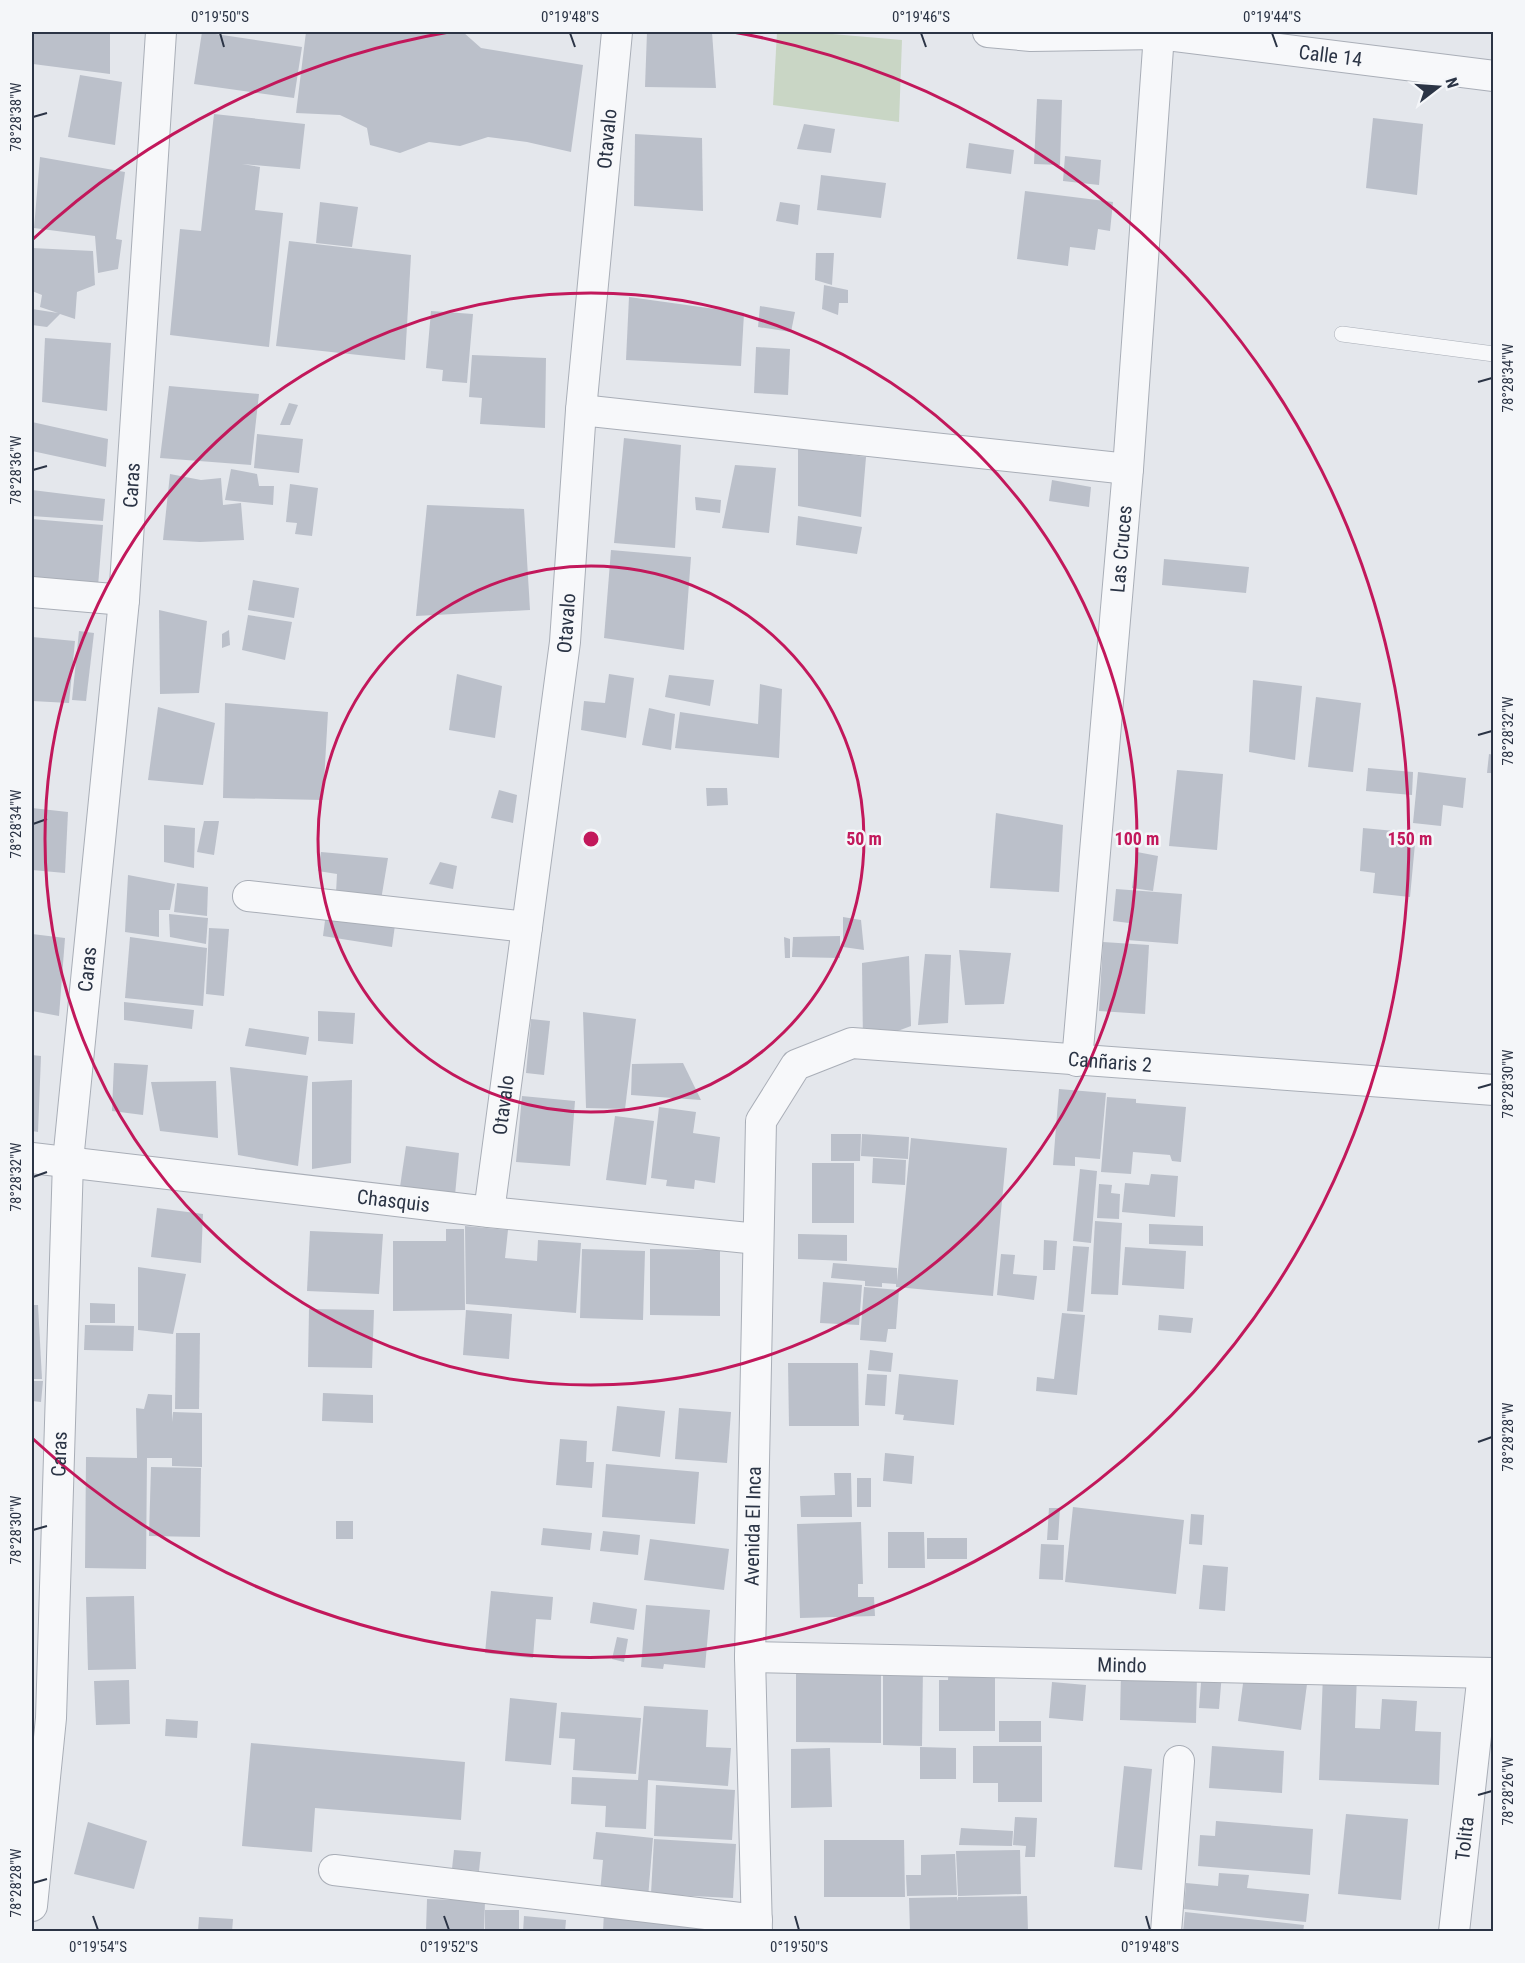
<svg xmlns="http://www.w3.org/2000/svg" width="1525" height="1963" font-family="'Roboto Condensed',sans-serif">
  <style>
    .green { fill: #c9d6c5 }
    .building { fill: #bbc0ca }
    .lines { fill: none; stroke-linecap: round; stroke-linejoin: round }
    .service-casing { stroke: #a9aeb7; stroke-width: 16 }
    .minor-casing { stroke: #a9aeb7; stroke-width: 32 }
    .service { stroke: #f7f8fa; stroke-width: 15 }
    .minor { stroke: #f7f8fa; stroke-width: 30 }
    .ticks { fill: none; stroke: #2b3445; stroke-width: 2 }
    .ring { fill: none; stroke: #c2185b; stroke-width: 3 }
    .labels { text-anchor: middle; stroke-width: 5; stroke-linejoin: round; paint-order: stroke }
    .street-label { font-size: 20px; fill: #2b3445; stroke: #f4f6f9 }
    .centre { fill: #c2185b; stroke: #f4f6f9; stroke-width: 3 }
    .ring-label { font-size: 18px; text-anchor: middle; font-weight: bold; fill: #c2185b; stroke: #f4f6f9; stroke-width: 5; stroke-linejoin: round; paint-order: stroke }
    .neatline { fill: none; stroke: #2b3445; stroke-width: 2 }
    .ticks-label { font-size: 15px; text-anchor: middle; fill: #2b3445 }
  </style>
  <rect width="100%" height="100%" fill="#e4e7ec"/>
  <!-- green -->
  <polygon class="green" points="777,32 809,32 902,40 899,122 773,105"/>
  <!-- building -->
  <g class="building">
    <polygon points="34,32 110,32 110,74 33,64"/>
    <polygon points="202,32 302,47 294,98 194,84"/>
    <polygon points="306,32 463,32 481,48 583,65 571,152 527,142 488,137 460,146 429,142 400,153 370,145 367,128 340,115 296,113"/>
    <polygon points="647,32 712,32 716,88 645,87"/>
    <polygon points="80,75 122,82 115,145 68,137"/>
    <polygon points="1037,99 1062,100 1060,165 1034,164"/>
    <polygon points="214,114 305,124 300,169 242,164 260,167 255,210 283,213 269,347 170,335 180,229 201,231"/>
    <polygon points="1373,118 1423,124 1417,195 1366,188"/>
    <polygon points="804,124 835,129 831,153 797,149"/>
    <polygon points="635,134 702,138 703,211 634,206"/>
    <polygon points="969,143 1014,150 1011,174 966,168"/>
    <polygon points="1065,156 1101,160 1099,185 1063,181"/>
    <polygon points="40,157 125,172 116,239 122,240 118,269 98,273 95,236 34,228"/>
    <polygon points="821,175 886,183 881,218 817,210"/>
    <polygon points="1025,191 1113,202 1110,231 1098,229 1095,250 1070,247 1068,266 1017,259"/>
    <polygon points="320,202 358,207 352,247 316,243"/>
    <polygon points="780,202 800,205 798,225 776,221"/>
    <polygon points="289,241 411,255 405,360 276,346"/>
    <polygon points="32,248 93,251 95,285 77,292 75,319 60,314 47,327 32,325 32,309 58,313 40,307 42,295 32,291"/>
    <polygon points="816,253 834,253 832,285 815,280"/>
    <polygon points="824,285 848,290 848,303 839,303 838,315 822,309"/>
    <polygon points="629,297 744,313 741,366 626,360"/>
    <polygon points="760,306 795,312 791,332 758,327"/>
    <polygon points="431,311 473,314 467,383 442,381 443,370 426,368"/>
    <polygon points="45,338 111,343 107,411 42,402"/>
    <polygon points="756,347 790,349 788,395 754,393"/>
    <polygon points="472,355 546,358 545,428 480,424 482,398 469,397"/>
    <polygon points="169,386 259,394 251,465 160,458"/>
    <polygon points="289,403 298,405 290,425 280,425"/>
    <polygon points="32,422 108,439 106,467 32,451"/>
    <polygon points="257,434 303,439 299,473 254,468"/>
    <polygon points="624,438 681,445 675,548 614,543"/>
    <polygon points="798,448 866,457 861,517 798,506"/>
    <polygon points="735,465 776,468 769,533 722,528"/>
    <polygon points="231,469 257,474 259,486 274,486 273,505 225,500"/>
    <polygon points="170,474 201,480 221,478 223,505 241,503 244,540 200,542 163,540"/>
    <polygon points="1052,480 1091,487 1089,507 1049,501"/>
    <polygon points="290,484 318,488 312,536 295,534 297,523 286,522"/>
    <polygon points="32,490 105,499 103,521 32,516"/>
    <polygon points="695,497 721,500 720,513 696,510"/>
    <polygon points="427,505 524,509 530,610 416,616"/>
    <polygon points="798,516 862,527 857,554 796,545"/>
    <polygon points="32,519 103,525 98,586 32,580"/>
    <polygon points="611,550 691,557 684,650 604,638"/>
    <polygon points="1164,559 1249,567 1246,593 1162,585"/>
    <polygon points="253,580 299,588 294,618 248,610"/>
    <polygon points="159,610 207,621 199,693 160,694"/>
    <polygon points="248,615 292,622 285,660 242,650"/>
    <polygon points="229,630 230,645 222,648 222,634"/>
    <polygon points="79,631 94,633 86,701 72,700"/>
    <polygon points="32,637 75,641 69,703 32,701"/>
    <polygon points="457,674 502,686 495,738 449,730"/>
    <polygon points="609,674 634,678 626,738 581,730 584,701 605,703"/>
    <polygon points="669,675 714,680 710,706 665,697"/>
    <polygon points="1253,680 1302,686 1295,760 1249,752"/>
    <polygon points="760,684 782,689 779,758 675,748 680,712 758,724"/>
    <polygon points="1316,697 1361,703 1353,772 1308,767"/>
    <polygon points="225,703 328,712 323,800 223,798"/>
    <polygon points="158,707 215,723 203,785 148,780"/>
    <polygon points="649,708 675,714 671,750 642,745"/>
    <polygon points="1489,754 1494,755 1494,773 1487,773"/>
    <polygon points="1368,768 1413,772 1412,795 1366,791"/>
    <polygon points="1177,770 1223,774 1217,850 1169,846"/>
    <polygon points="1418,772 1466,778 1463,808 1443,805 1441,826 1413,823"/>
    <polygon points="706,788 727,788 728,805 707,806"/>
    <polygon points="499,790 517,795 513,823 491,818"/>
    <polygon points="32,808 68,812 65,873 32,870"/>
    <polygon points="996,813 1063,825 1059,892 990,888"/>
    <polygon points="204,821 219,821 214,855 197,852"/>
    <polygon points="164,825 195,828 194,868 164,862"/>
    <polygon points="1363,828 1416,833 1410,897 1373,893 1375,873 1360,871"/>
    <polygon points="321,852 388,858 381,900 336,893 337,874 318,871"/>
    <polygon points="1137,852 1158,856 1153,891 1132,888"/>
    <polygon points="440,862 457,866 453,889 429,884"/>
    <polygon points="128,875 175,884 170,910 159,910 159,937 125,932"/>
    <polygon points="177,883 208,887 207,916 174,912"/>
    <polygon points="1116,889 1182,894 1178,944 1127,940 1129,923 1113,921"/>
    <polygon points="326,913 395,925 392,947 323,936"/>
    <polygon points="169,914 208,918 206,944 170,937"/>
    <polygon points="843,917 861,920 864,950 843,947"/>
    <polygon points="209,928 229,929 224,996 206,994"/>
    <polygon points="32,934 65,938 59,1016 32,1011"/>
    <polygon points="840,936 840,958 792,957 793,937"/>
    <polygon points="130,937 207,948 203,1006 125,998"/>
    <polygon points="784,937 790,939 790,958 785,958"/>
    <polygon points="1103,942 1149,945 1145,1014 1099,1011"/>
    <polygon points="959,950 1011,953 1004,1004 965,1005"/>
    <polygon points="925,954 951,955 948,1023 918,1025"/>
    <polygon points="909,956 911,1026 863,1044 862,963"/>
    <polygon points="124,1002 194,1010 192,1029 124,1020"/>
    <polygon points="318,1011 355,1013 353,1044 318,1041"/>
    <polygon points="583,1012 636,1019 625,1109 586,1108"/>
    <polygon points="531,1019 550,1021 544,1075 526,1073"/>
    <polygon points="249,1028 309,1037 306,1055 245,1046"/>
    <polygon points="32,1055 41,1056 38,1132 32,1131"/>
    <polygon points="114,1063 148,1065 143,1115 112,1111"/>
    <polygon points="683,1063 701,1100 631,1095 632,1064"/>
    <polygon points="230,1067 308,1076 298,1166 238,1155"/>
    <polygon points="352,1080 351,1163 312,1169 312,1082"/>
    <polygon points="216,1081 218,1138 160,1131 151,1082"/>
    <polygon points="1059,1089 1106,1093 1100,1159 1075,1157 1075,1166 1053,1165"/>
    <polygon points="522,1096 575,1101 570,1166 516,1162"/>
    <polygon points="1107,1097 1136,1099 1136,1103 1186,1107 1181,1162 1172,1161 1170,1155 1133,1152 1131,1174 1101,1172"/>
    <polygon points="659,1107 696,1112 693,1133 720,1137 715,1183 695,1180 694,1189 666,1186 667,1180 651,1178"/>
    <polygon points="615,1116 654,1121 646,1185 606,1180"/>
    <polygon points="831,1134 861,1134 860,1161 831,1161"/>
    <polygon points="862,1134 909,1137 908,1159 861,1156"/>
    <polygon points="911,1138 1007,1148 993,1296 896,1287 896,1284 882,1283 882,1287 865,1286 865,1281 831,1278 833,1263 897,1268 897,1281"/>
    <polygon points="406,1146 459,1153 455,1195 400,1187"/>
    <polygon points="873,1158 906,1160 905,1185 872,1183"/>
    <rect x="812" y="1163" width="42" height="60"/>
    <polygon points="1080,1169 1097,1171 1091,1243 1073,1241"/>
    <polygon points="1151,1174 1178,1176 1175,1217 1122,1212 1125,1183 1149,1185"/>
    <polygon points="1099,1184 1112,1185 1111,1193 1120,1194 1119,1219 1097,1218"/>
    <polygon points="157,1208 203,1214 201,1263 151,1257"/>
    <polygon points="1095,1221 1122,1223 1118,1295 1091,1294"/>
    <polygon points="1149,1224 1203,1226 1203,1246 1149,1244"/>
    <polygon points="465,1226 508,1230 505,1258 537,1261 538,1240 581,1243 576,1313 466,1304"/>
    <polygon points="446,1229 464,1229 465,1310 393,1311 393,1241 446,1241"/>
    <polygon points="310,1231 383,1234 379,1294 307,1291"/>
    <polygon points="798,1234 847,1235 847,1261 798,1259"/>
    <polygon points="1044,1240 1057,1241 1055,1270 1043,1270"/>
    <polygon points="1073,1246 1089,1247 1083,1312 1067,1311"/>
    <polygon points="1125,1247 1186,1251 1184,1289 1122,1285"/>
    <polygon points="582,1249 645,1251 643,1320 580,1318"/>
    <polygon points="650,1249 720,1250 720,1316 650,1315"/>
    <polygon points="1001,1254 1015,1255 1013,1274 1037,1276 1034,1300 997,1295"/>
    <polygon points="138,1267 186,1274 173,1334 138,1330"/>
    <polygon points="823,1282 862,1285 859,1325 820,1323"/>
    <polygon points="864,1287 899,1290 896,1329 888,1329 886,1342 860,1340"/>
    <polygon points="90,1303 115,1304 115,1323 90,1323"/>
    <polygon points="32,1305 38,1305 42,1379 32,1379"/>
    <polygon points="309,1309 374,1310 372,1368 308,1367"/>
    <polygon points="466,1310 512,1314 509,1359 463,1355"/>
    <polygon points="1062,1313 1085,1315 1077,1395 1036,1391 1037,1377 1054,1379"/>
    <polygon points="1159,1315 1193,1318 1191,1333 1158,1330"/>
    <polygon points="85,1325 134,1326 133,1351 84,1350"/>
    <polygon points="176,1333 200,1333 199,1409 175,1409"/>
    <polygon points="870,1350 893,1353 891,1372 868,1370"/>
    <polygon points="788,1363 858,1363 859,1426 789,1426"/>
    <polygon points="867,1374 887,1375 885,1406 865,1405"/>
    <polygon points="899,1374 958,1380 954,1425 903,1420 904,1415 895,1414"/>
    <polygon points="32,1381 43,1381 41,1402 32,1401"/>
    <polygon points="323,1393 373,1395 373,1423 322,1421"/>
    <polygon points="148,1394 172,1395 172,1422 173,1412 202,1413 202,1467 172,1466 172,1458 147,1458 146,1569 85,1568 86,1457 137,1458 136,1408 144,1409"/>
    <polygon points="617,1406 665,1411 660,1457 612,1451"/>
    <polygon points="679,1408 731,1412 727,1463 675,1459"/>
    <polygon points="560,1439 587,1441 586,1462 594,1462 592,1488 556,1485"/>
    <polygon points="885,1453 914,1456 912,1484 883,1481"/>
    <polygon points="606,1464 699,1472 695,1524 602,1517"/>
    <polygon points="151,1467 201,1468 200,1537 149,1536"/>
    <polygon points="834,1473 851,1473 852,1517 801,1517 800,1496 835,1495"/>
    <rect x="857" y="1478" width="14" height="29"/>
    <polygon points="1073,1507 1184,1520 1176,1594 1065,1582"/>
    <polygon points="1049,1508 1060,1508 1058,1540 1047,1540"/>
    <polygon points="1191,1514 1204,1515 1202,1545 1189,1544"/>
    <rect x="336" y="1521" width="17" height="18"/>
    <polygon points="861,1522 863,1584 858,1584 858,1597 874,1597 875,1616 800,1618 797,1524"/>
    <polygon points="543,1528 592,1533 590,1550 541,1545"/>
    <polygon points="603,1531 640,1535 638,1555 600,1551"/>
    <polygon points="888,1532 924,1532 925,1568 888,1568"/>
    <rect x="927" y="1538" width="40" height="21"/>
    <polygon points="650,1539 729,1549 724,1590 644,1580"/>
    <polygon points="1041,1544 1064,1545 1063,1580 1039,1579"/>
    <polygon points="1203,1565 1228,1567 1225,1611 1199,1609"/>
    <polygon points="491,1591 553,1597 551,1620 536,1619 533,1658 485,1653"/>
    <polygon points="134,1596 136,1669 88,1670 86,1597"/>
    <polygon points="593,1602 637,1609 634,1630 590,1623"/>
    <polygon points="646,1605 710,1610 705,1668 664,1664 663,1669 641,1667"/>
    <polygon points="617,1637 628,1639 624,1662 612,1659"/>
    <polygon points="883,1664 923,1665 922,1746 883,1745"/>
    <polygon points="949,1665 995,1665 995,1731 939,1731 939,1680 948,1680"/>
    <polygon points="796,1669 881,1671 881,1743 796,1742"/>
    <polygon points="1202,1671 1222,1673 1219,1709 1199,1708"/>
    <polygon points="1121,1672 1197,1675 1196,1723 1120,1720"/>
    <polygon points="1323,1674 1357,1675 1355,1728 1380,1729 1382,1699 1417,1701 1415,1731 1441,1732 1439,1785 1319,1780"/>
    <polygon points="1244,1676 1307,1684 1301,1730 1238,1721"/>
    <polygon points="129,1680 130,1724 96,1725 94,1681"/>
    <polygon points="1052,1682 1086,1685 1083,1721 1049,1718"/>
    <polygon points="510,1698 557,1703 551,1765 505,1761"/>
    <polygon points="644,1706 708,1710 706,1747 731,1748 728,1786 648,1780 646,1829 605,1827 606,1806 571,1804 572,1777 638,1780"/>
    <polygon points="561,1712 641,1718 636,1774 573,1770 575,1739 559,1738"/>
    <polygon points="166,1719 198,1721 197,1738 165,1736"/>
    <rect x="999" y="1721" width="42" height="21"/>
    <polygon points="251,1743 465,1762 461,1820 315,1808 312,1852 242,1846"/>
    <polygon points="973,1746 1042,1746 1042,1802 998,1802 998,1783 973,1783"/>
    <polygon points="1212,1746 1284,1751 1282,1793 1209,1788"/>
    <polygon points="920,1747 956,1748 956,1779 920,1779"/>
    <polygon points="830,1748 832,1807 791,1808 791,1749"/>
    <polygon points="1124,1766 1152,1769 1142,1870 1114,1867"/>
    <polygon points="656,1785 735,1790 732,1840 654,1836"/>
    <polygon points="1346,1814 1408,1819 1401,1900 1338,1894"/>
    <polygon points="1015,1817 1037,1818 1035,1857 1025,1857 1026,1846 1013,1845"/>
    <polygon points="1216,1821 1313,1829 1310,1875 1198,1866 1200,1835 1215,1836"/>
    <polygon points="88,1822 147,1841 134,1889 74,1874"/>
    <polygon points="961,1828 1013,1831 1012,1846 959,1845"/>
    <polygon points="596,1832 653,1838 648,1898 600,1893 603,1860 593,1859"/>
    <polygon points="654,1839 736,1844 733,1898 651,1894"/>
    <polygon points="824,1840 904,1840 905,1897 824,1897"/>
    <polygon points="454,1850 481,1852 479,1871 452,1869"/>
    <polygon points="1020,1850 1021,1894 958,1896 956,1851"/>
    <polygon points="955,1854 957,1895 907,1896 906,1875 921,1875 921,1855"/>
    <polygon points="1219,1873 1249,1875 1247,1888 1309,1894 1306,1922 1184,1909 1186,1883 1218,1886"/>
    <polygon points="1027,1896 1028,1932 910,1932 909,1898 957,1897 957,1901 958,1897"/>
    <polygon points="427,1899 485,1901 484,1932 426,1932"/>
    <rect x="485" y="1910" width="34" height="22"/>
    <polygon points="604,1912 715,1922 714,1932 603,1932"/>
    <polygon points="1185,1912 1304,1925 1303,1932 1183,1932"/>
    <polygon points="524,1916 566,1920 565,1932 523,1932"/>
    <polygon points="199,1917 233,1919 232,1932 198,1932"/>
  </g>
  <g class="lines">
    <!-- service casing -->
    <g class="service-casing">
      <polyline id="service" points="1342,334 1494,354"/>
    </g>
    <!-- minor casing -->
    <g class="minor-casing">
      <g id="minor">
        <path id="s1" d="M 988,32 L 1031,36 L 1159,34 L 1494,76"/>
        <polyline points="581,410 1128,469"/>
        <polyline points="32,592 124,600"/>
        <polyline points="248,896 527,927"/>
        <path id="s2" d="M 1077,1061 L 1128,469 L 1159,34"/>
        <path id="s3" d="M 32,1158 L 489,1212 L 758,1239"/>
        <path id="s4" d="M 489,1212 L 565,642 L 581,410 L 617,32"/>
        <path id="s5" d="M 750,1657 L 1494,1673"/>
        <polyline points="334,1870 757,1920"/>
        <path id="s6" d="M 32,1906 L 51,1718 L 68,1161 L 124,600 L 161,32"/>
        <path id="s7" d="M 757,1932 L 750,1657 L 761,1121 L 796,1065 L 852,1043 L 1494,1090"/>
        <polyline points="1166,1932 1179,1761"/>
        <path id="s8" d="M 1454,1932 L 1483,1673"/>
      </g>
    </g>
    <!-- service -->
    <use href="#service" class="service"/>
    <!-- minor -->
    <use href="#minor" class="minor"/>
  </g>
  <!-- ticks -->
  <path class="ticks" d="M 220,33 L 224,47M 570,33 L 575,47M 921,33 L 926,47M 1272,33 L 1277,47M 33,117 L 47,113M 1478,382 L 1492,378M 33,470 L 47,466M 1478,735 L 1492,731M 33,824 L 47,819M 1478,1088 L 1492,1084M 33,1177 L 47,1172M 1478,1442 L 1492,1437M 33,1530 L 47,1526M 1478,1795 L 1492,1791M 33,1883 L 47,1879M 93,1916 L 98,1930M 444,1916 L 449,1930M 795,1916 L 799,1930M 1146,1916 L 1150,1930"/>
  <!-- distance rings -->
  <g class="ring">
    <circle cx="591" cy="839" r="273"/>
    <circle cx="591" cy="839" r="546"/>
    <path d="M32 240A819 819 0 0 1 449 32M733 32A819 819 0 1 1 32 1438"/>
  </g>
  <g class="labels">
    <!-- street labels -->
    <g class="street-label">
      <text dy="7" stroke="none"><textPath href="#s1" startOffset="344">Calle 14</textPath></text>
      <text dy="7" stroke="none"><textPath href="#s4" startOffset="1080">Otavalo</textPath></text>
      <text dy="7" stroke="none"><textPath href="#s6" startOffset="1425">Caras</textPath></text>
      <text dy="7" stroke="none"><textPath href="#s2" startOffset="514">Las Cruces</textPath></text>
      <text dy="7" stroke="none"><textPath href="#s4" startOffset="594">Otavalo</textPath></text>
      <text dy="7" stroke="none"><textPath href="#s6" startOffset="939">Caras</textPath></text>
      <text dy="7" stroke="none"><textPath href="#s7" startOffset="1196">Canñaris 2</textPath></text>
      <text dy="7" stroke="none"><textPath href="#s4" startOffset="108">Otavalo</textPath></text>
      <text dy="7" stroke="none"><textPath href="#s3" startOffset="364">Chasquis</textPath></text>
      <text dy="7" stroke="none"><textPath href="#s6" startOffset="453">Caras</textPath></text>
      <text dy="7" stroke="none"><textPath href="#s7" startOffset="406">Avenida El Inca</textPath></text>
      <text dy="7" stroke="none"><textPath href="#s5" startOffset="372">Mindo</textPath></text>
      <text dy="7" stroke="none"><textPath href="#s8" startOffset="94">Tolita</textPath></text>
    </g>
  </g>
  <circle cx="591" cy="839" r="9" class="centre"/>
  <g class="ring-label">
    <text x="864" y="845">50 m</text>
    <text x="1137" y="845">100 m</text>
    <text x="1410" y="845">150 m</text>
  </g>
  <!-- border -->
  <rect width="1525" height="1963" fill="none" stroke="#f4f6f9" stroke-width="66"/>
  <!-- north arrow -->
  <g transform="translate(1438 87) rotate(73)" stroke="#f4f6f9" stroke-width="4.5" paint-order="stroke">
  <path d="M0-4.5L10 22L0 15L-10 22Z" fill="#2b3445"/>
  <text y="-9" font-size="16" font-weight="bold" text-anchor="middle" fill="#2b3445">N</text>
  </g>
  <rect x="33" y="33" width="1459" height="1897" class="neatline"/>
  <g class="ticks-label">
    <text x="220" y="22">0°19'50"S</text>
    <text x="570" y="22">0°19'48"S</text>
    <text x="921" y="22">0°19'46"S</text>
    <text x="1272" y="22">0°19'44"S</text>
    <text transform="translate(16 117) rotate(-90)" y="5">78°28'38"W</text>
    <text transform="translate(1508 378) rotate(-90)" y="5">78°28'34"W</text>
    <text transform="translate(16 470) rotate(-90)" y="5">78°28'36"W</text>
    <text transform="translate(1508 731) rotate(-90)" y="5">78°28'32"W</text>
    <text transform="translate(16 824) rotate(-90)" y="5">78°28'34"W</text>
    <text transform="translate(1508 1084) rotate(-90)" y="5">78°28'30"W</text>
    <text transform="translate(16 1177) rotate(-90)" y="5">78°28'32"W</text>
    <text transform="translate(1508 1437) rotate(-90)" y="5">78°28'28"W</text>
    <text transform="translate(16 1530) rotate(-90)" y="5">78°28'30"W</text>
    <text transform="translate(1508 1791) rotate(-90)" y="5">78°28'26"W</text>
    <text transform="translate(16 1883) rotate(-90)" y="5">78°28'28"W</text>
    <text x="98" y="1952">0°19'54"S</text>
    <text x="449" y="1952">0°19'52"S</text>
    <text x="799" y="1952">0°19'50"S</text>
    <text x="1150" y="1952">0°19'48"S</text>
  </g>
</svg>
